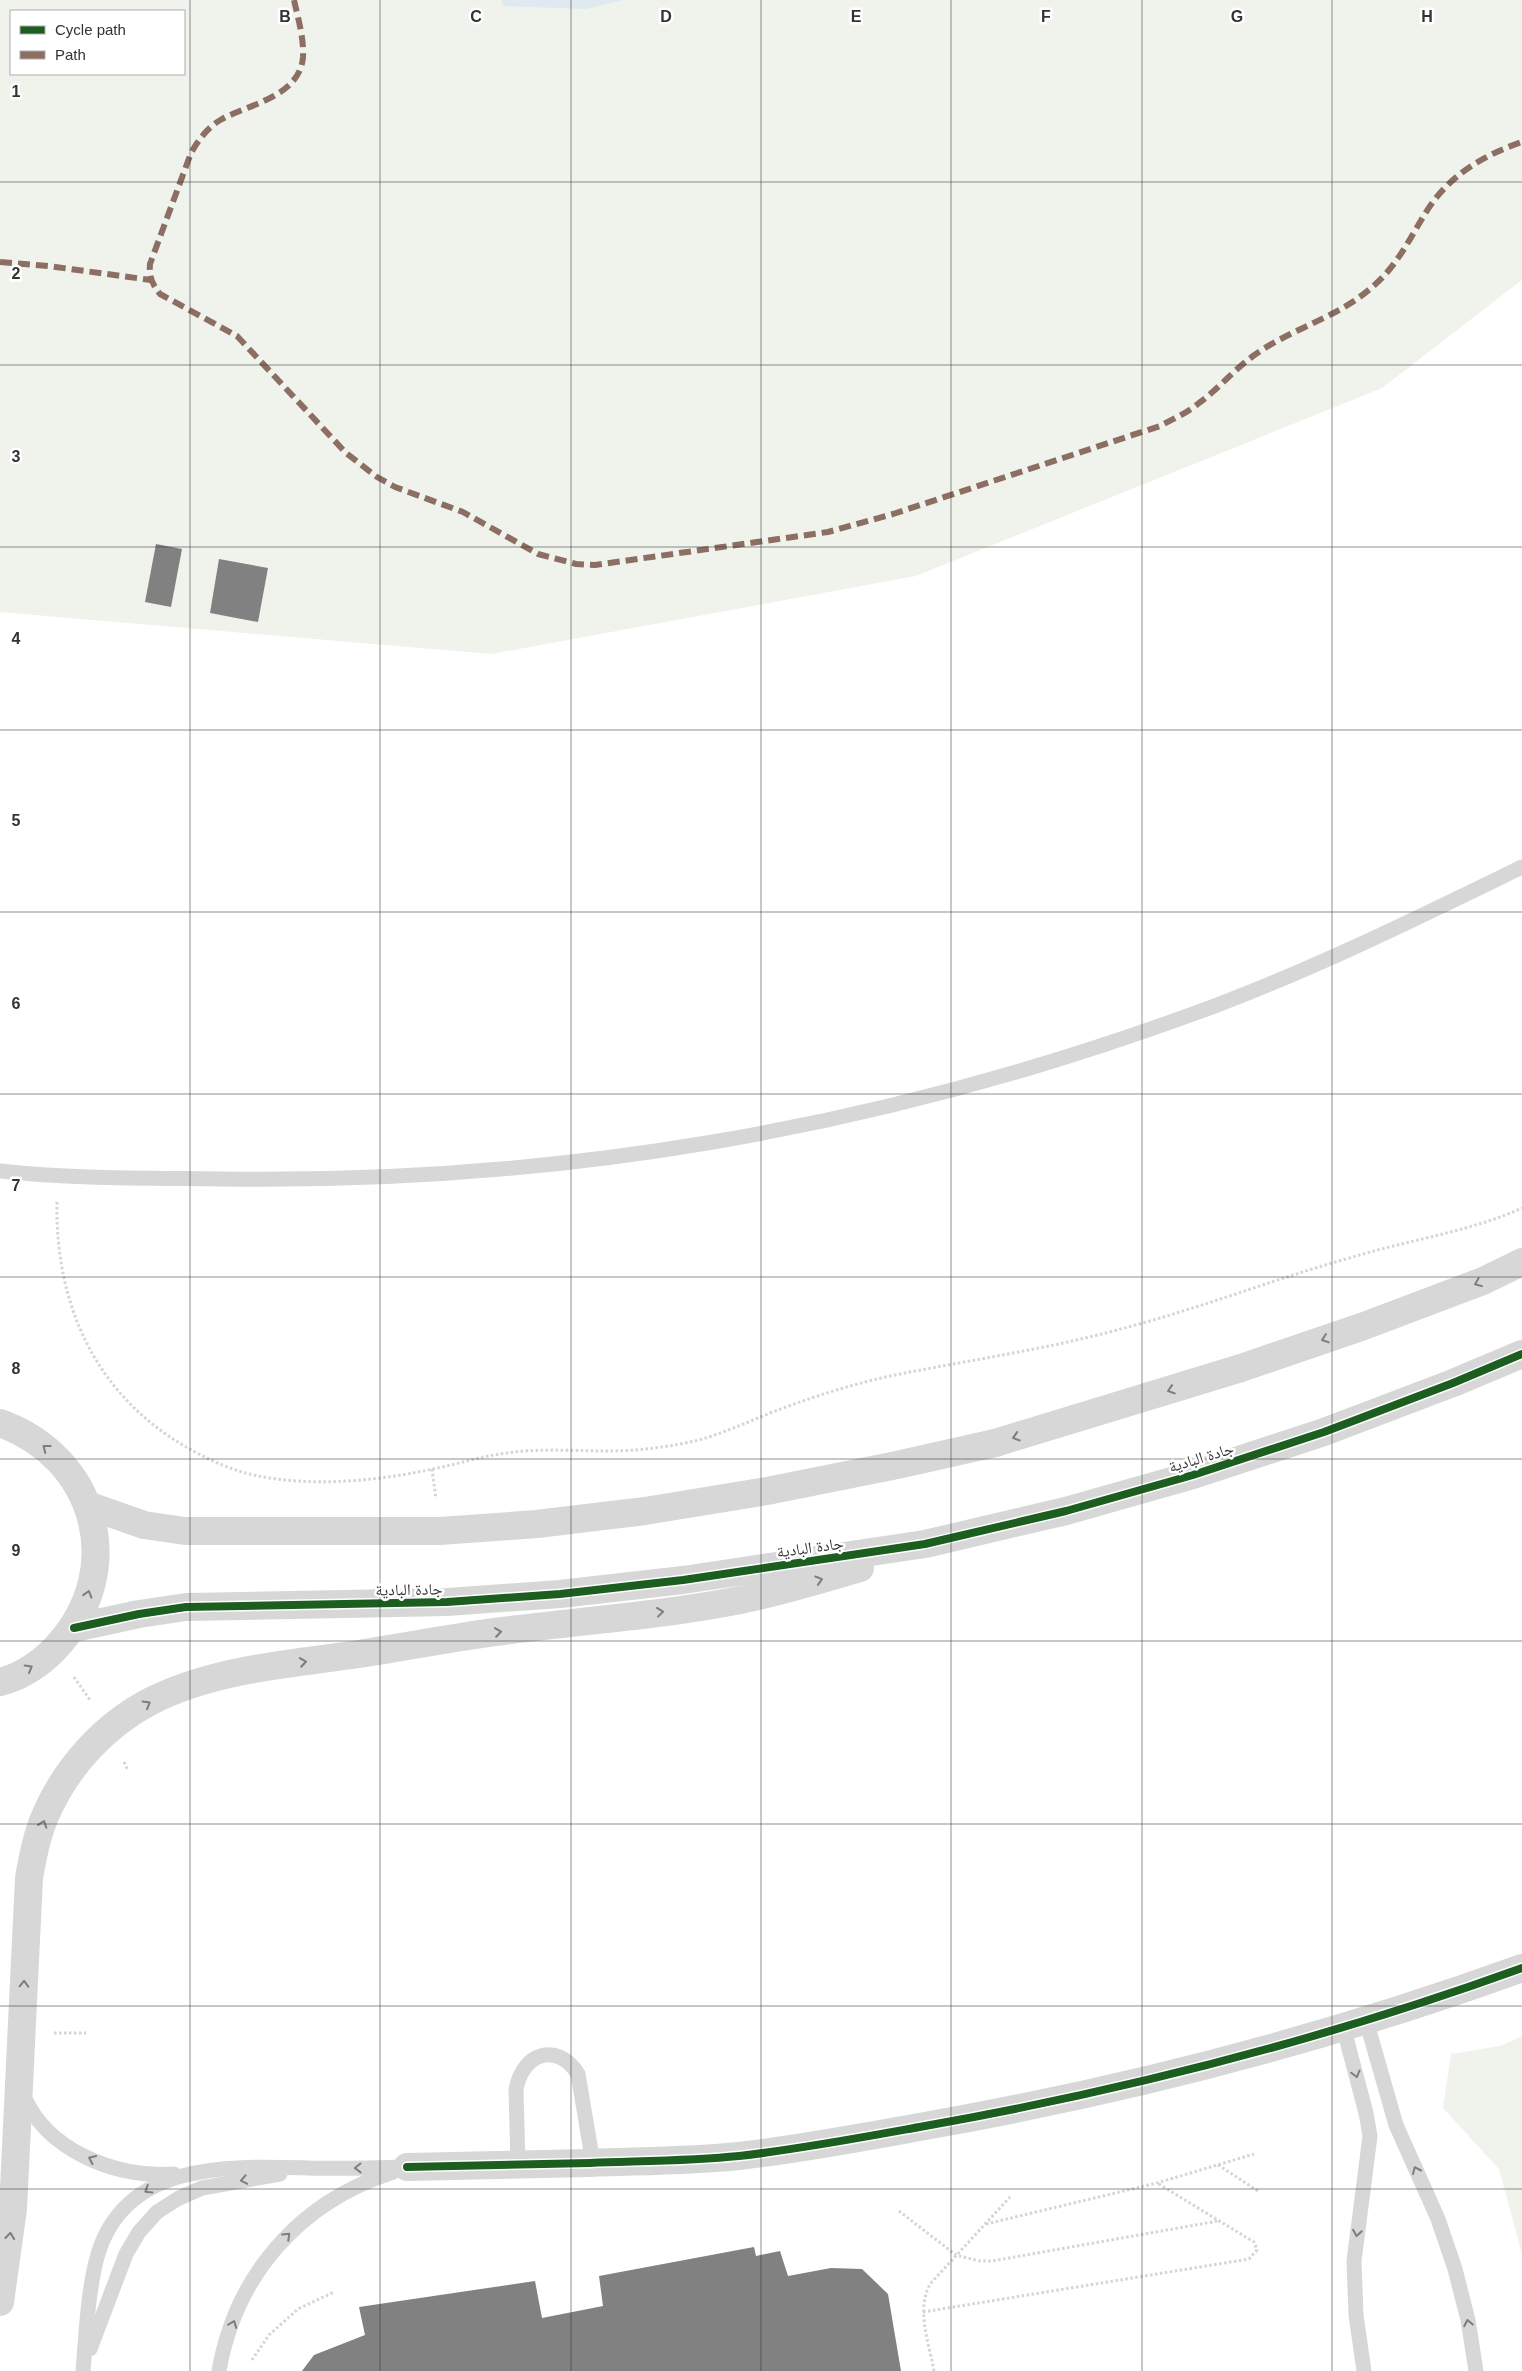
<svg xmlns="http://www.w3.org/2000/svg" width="1522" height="2371" font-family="Arial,'Noto Naskh Arabic',sans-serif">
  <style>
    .green { fill: #eff3ec; fill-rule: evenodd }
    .water { fill: #dfe9f1 }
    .building { fill: #818181 }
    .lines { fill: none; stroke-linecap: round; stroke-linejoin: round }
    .path { stroke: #d5d5d5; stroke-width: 3; stroke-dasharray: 2.5 2.5; stroke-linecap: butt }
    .service { stroke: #d7d7d7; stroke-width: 15 }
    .minor { stroke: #d7d7d7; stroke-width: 28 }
    .tertiary { stroke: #d7d7d7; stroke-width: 28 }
    .quiet { stroke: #8d6e63; stroke-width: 6; stroke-dasharray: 12 6; stroke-linecap: butt }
    .cycleway-casing { stroke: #fff; stroke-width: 11 }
    .cycleway { stroke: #1b5e20; stroke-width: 8 }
    .oneway { stroke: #7d7d7d }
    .grid { fill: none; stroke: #333; stroke-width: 1; stroke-opacity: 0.55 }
    .labels { text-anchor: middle; stroke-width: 5; stroke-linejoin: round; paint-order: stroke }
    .street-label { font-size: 16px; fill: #333; stroke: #fff }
    .grid-label { font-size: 16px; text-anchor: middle; font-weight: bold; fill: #333; stroke: #fff; stroke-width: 5; stroke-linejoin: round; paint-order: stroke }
  </style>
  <rect width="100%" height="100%" fill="#fff"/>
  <!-- green -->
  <g class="green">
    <path d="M 0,0 L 1522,0 L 1522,280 L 1382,388 L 916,576 L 491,654 L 0,612 ZM 11,11 L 184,11 L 184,74 L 11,74 Z"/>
    <polygon points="1522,2036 1522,2254 1499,2169 1443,2108 1451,2054 1500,2046"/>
  </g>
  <!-- water -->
  <polygon class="water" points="501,0 623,0 586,9 503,6"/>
  <!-- building -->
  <g class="building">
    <polygon points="156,544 182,549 171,607 145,602"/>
    <polygon points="219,559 268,568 258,622 210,613"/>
    <polygon points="754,2247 756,2256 780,2251 788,2276 831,2268 862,2269 888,2294 901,2371 302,2371 314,2355 365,2335 359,2307 535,2281 542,2318 603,2306 599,2276"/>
  </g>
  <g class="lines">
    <!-- path -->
    <g class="path">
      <path d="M 57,1202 C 55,1305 96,1396 188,1448 C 209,1460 233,1471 258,1476 C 314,1487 377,1481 433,1469 C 458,1464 482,1456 507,1453 C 540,1448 574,1451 607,1451 C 638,1451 669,1447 699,1440 C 723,1433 746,1423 770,1413 C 809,1398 849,1385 890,1376 C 969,1360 1050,1349 1128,1327 C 1204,1307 1277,1278 1353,1257 C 1408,1240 1469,1232 1522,1208"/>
      <polyline points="432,1469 436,1499"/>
      <polyline points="74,1677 90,1700"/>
      <polyline points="124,1762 128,1771"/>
      <polyline points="54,2033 86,2033"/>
      <polyline points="1218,2165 1258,2191"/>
      <polyline points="899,2211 956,2255 979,2261 992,2261 1218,2221"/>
      <polyline points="986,2224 1157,2183 1254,2154"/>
      <polyline points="923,2312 1249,2259 1257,2250 1254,2242 1157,2183"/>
      <polyline points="252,2360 269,2335 298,2309 334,2292"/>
      <path d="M 934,2371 C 929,2343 916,2310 930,2284 L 1010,2197"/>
    </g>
    <!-- service -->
    <g class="service">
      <path d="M 0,1171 C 73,1179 147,1178 221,1179 C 557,1184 874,1130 1190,1015 C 1304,974 1413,920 1522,867"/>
      <polyline points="1366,2020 1396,2125 1438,2219 1455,2269 1468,2320 1476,2371"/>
      <polyline points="1343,2026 1366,2113 1370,2136 1354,2261 1356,2315 1364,2371"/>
      <path d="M 23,2094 C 46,2151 116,2178 174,2174"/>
      <path d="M 518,2164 L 516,2090 C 522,2053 557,2041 578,2074 L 593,2163"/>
      <polyline points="90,2349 126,2254 139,2232 157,2212 179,2198 202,2188 280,2174"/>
      <path d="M 83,2371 C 86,2335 88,2288 98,2254 C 126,2161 230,2166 308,2168 C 341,2169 374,2168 407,2167"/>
      <path d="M 219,2371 C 236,2274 300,2202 393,2172"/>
    </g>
    <!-- minor -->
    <path class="minor" d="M 407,2167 C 468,2166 529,2164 590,2163 C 640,2161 690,2161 739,2156 C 801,2149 864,2137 925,2126 C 1128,2090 1329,2038 1522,1968"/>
    <!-- tertiary -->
    <g class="tertiary">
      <path d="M 0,1423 C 95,1457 127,1566 60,1643 C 46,1660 22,1677 0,1682"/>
      <polyline points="87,1505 144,1525 185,1531 440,1531 537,1524 645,1511 767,1491 897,1465 995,1443 1241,1368 1364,1326 1483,1281 1522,1262"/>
      <polyline points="74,1628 139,1614 186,1607 447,1602 560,1594 683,1580 925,1544 1066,1511 1193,1475 1324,1432 1453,1383 1522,1354"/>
      <path d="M 0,2302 L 13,2209 L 29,1878 C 33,1856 37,1834 46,1814 C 67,1766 105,1725 151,1701 C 214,1669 290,1664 359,1654 C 404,1647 450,1638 495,1632 C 577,1621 660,1616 740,1600 C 781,1592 820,1580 860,1568"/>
    </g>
    <!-- quiet -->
    <g class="quiet">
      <path d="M 294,0 C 298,18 304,38 303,57 C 300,96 250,104 222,119 C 208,127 199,139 191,153 L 150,264 C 149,277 152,284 160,294 L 237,336 L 346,453 L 377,477 L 395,487 L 463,512 L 538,554 L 576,564 L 595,565 L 828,532 L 893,514 L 1160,426 C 1173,419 1187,413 1199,403 C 1218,389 1234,370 1253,356 C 1290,329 1337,318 1371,288 C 1398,266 1410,237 1428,209 C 1451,174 1484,155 1522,142"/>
      <polyline points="0,262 48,266 151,280"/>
    </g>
    <!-- cycleway casing -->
    <g class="cycleway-casing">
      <g id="cycleway">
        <polyline points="74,1628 139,1614 186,1607 447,1602 560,1594 683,1580 925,1544 1066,1511 1193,1475 1324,1432 1453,1383 1522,1354"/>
        <path d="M 407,2167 C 468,2166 529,2164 590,2163 C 640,2161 690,2161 739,2156 C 801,2149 864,2137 925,2126 C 1128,2090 1329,2038 1522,1968"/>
      </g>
    </g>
    <!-- cycleway -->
    <use href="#cycleway" class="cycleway"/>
  </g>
  <!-- one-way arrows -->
  <defs><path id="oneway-chevron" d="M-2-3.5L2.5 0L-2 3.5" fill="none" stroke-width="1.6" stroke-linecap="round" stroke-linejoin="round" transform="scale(1.25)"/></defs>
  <g class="oneway">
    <use href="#oneway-chevron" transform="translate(1478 1283) rotate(158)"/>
    <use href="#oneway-chevron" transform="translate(1325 1339) rotate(161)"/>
    <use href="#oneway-chevron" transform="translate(1171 1390) rotate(162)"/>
    <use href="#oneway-chevron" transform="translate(1016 1437) rotate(163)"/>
    <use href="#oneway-chevron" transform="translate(46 1448) rotate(-142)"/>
    <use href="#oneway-chevron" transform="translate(819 1580) rotate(-17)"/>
    <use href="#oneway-chevron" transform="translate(88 1594) rotate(-73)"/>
    <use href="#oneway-chevron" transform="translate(660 1612) rotate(-7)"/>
    <use href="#oneway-chevron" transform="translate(498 1632) rotate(-8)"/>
    <use href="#oneway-chevron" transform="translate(303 1662) rotate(-9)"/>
    <use href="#oneway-chevron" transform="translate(29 1668) rotate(-30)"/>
    <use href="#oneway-chevron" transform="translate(147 1704) rotate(-30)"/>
    <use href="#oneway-chevron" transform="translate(43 1824) rotate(-71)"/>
    <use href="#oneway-chevron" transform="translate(24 1984) rotate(-88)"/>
    <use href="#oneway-chevron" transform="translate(1356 2074) rotate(75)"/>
    <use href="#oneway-chevron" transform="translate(92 2159) rotate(-155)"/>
    <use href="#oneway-chevron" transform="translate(358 2168) rotate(179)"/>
    <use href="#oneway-chevron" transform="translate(1416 2170) rotate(-114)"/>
    <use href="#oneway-chevron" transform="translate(244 2180) rotate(169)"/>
    <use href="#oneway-chevron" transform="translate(148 2190) rotate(148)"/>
    <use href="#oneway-chevron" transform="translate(1357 2233) rotate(99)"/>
    <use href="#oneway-chevron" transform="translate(10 2236) rotate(-84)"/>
    <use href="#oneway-chevron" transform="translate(287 2236) rotate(-44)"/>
    <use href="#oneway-chevron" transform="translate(1468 2323) rotate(-101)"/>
    <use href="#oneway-chevron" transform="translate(233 2324) rotate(-69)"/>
  </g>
  <!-- grid -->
  <path class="grid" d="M 190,0 L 190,2371M 380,0 L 380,2371M 571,0 L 571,2371M 761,0 L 761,2371M 951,0 L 951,2371M 1142,0 L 1142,2371M 1332,0 L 1332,2371M 0,182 L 1522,182M 0,365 L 1522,365M 0,547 L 1522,547M 0,730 L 1522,730M 0,912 L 1522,912M 0,1094 L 1522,1094M 0,1277 L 1522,1277M 0,1459 L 1522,1459M 0,1641 L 1522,1641M 0,1824 L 1522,1824M 0,2006 L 1522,2006M 0,2189 L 1522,2189"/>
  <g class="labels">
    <!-- street labels -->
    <g class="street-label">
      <text transform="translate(1201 1457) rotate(-17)" y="6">جادة البادية</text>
      <text transform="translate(810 1547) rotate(-8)" y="6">جادة البادية</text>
      <text transform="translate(409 1589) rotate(-1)" y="6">جادة البادية</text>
    </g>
  </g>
  <g class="grid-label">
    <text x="285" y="22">B</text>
    <text x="476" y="22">C</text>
    <text x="666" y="22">D</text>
    <text x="856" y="22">E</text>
    <text x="1046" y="22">F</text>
    <text x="1237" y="22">G</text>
    <text x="1427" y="22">H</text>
    <text x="16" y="97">1</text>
    <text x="16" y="279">2</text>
    <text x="16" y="462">3</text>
    <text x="16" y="644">4</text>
    <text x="16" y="826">5</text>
    <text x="16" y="1009">6</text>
    <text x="16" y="1191">7</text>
    <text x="16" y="1374">8</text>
    <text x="16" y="1556">9</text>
  </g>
  <!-- legend -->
  <rect x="10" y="10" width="175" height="65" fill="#ffffff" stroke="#adadad"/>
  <rect x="20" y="26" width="25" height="8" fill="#1b5e20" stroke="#adadad"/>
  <text x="55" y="35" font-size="15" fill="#333333">Cycle path</text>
  <rect x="20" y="51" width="25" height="8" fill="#8d6e63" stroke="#adadad"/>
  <text x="55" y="60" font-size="15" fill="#333333">Path</text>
</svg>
